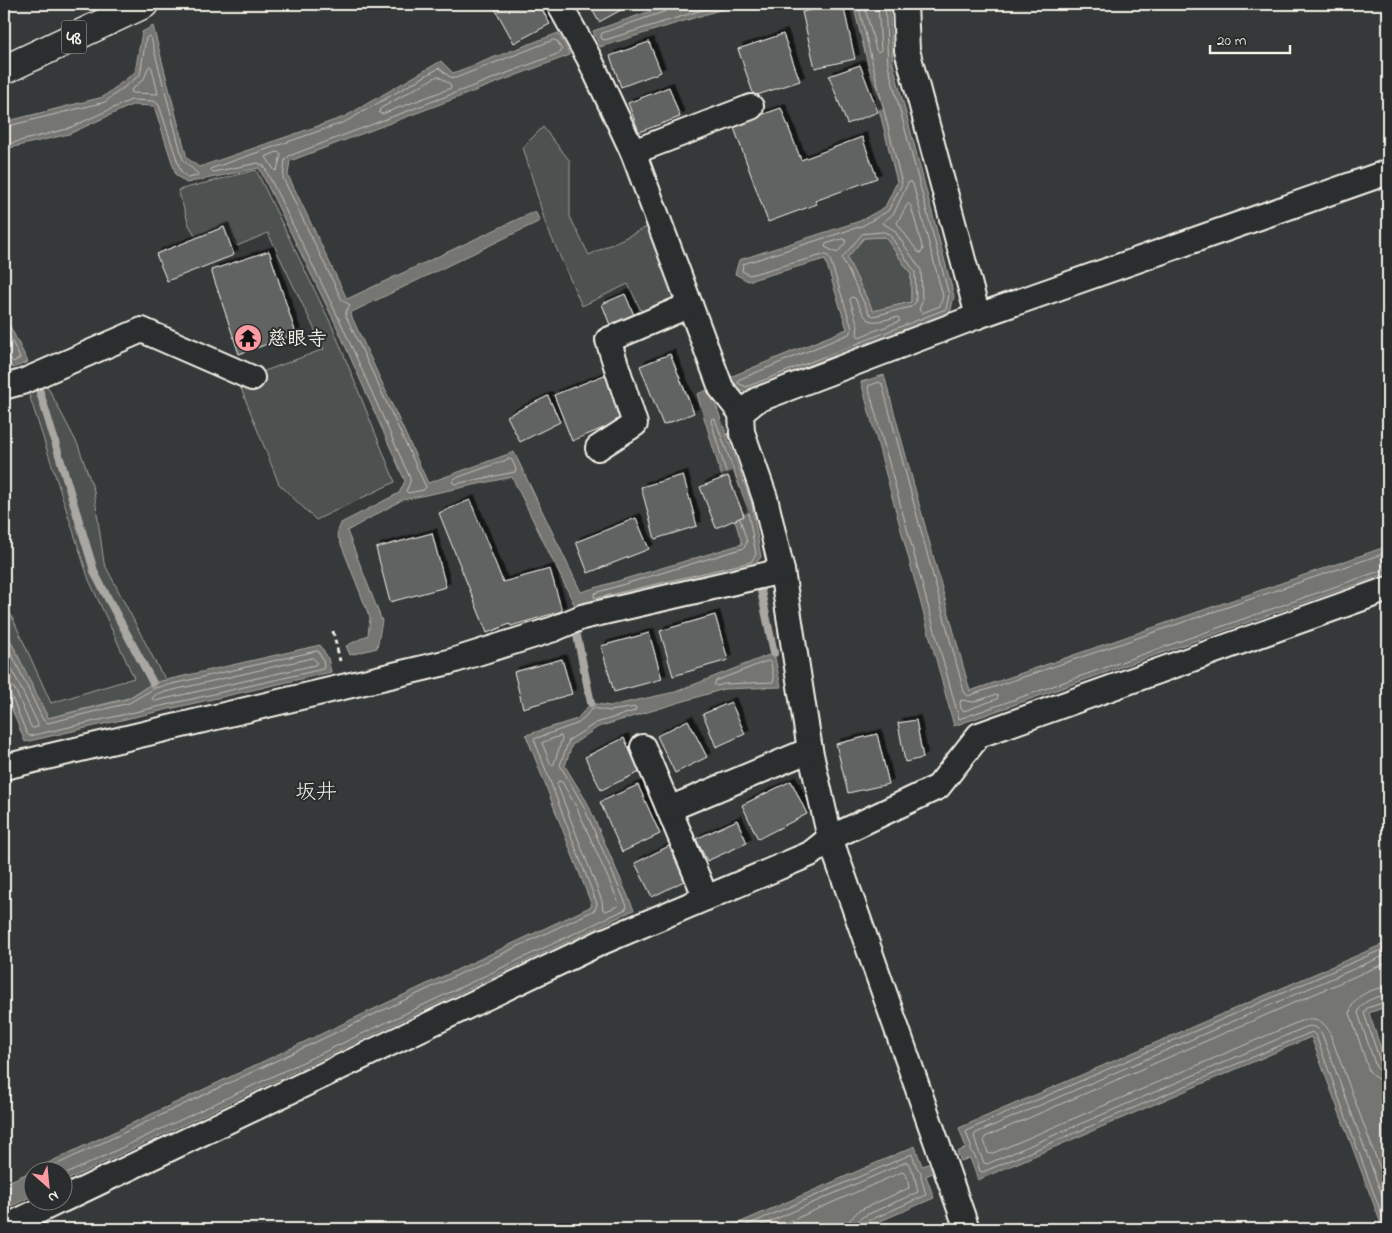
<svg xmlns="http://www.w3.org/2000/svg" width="1392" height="1233" font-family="'Indie Flower','Klee One',sans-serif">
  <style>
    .green { fill: #4e514f; stroke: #a1a19c }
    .water { fill: #757572; stroke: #a8a7a1; fill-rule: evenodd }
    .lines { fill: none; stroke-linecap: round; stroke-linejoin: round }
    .shore { stroke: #c1bfb9; stroke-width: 1 }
    .stream { stroke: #a8a7a1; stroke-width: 8 }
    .building { fill: #616362; stroke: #f4f1e8; filter: url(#shadow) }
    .street-casing { stroke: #f4f1e8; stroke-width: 28 }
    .primary-casing { stroke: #f4f1e8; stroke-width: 31 }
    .path { stroke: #f4f1e8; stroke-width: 3; stroke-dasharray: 5 4; stroke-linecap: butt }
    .street { stroke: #2a2d2e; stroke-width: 24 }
    .primary { stroke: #2a2d2e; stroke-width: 28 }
    .labels { text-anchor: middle; stroke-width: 4; stroke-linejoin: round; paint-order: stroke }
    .shield { fill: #2a2d2e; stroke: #b7b6b0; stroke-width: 1 }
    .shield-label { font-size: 19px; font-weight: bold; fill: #f4f1e8 }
    .poi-label { font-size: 20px; font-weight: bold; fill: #f4f1e8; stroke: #2a2d2e; text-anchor: start }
    .neighbourhood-label { font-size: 21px; fill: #f4f1e8; stroke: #2a2d2e }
  </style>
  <defs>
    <filter id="shadow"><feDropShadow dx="4.5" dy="-4.5" stdDeviation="0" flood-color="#0009"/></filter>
  </defs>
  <rect width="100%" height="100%" fill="#363939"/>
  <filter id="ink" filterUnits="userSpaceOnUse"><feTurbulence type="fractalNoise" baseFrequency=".02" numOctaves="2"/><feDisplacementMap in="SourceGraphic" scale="10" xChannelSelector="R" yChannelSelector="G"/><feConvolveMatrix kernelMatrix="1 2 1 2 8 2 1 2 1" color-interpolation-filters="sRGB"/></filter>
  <g filter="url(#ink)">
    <!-- green -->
    <g class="green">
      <polygon points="543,127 570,161 570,217 589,255 649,226 676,301 642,313 628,284 582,306 546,225 523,147"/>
      <polygon points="256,170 333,328 395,482 316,520 279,484 238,381 324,349 268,233 237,246 225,232 198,240 189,225 178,190"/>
      <polygon points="885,237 911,274 911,302 873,311 847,258 864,238"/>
      <polygon points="44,380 78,445 94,491 104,563 160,671 167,680 153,683 128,698 48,718 4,627 4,599 51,703 134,678 89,580 27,388"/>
    </g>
    <!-- water -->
    <g class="water">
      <polygon points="671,4 739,4 600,47 593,31"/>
      <path d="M 853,4 L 889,4 L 893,64 L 954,296 L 950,314 L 747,393 L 733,387 L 730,377 L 847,329 L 825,259 L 748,281 L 735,274 L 739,260 L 860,221 L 885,207 L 897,182 ZM 885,237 L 911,274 L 911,302 L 873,311 L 847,258 L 864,238 Z"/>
      <polygon points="153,26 187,158 199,167 344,117 441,61 453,73 558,33 570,55 290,161 288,175 347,299 535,211 540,221 350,313 428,483 514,452 581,592 742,544 697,394 710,389 752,505 761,557 753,567 576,608 512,477 402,500 347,531 382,621 377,648 350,655 346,646 368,635 370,618 337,534 341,523 399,493 405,481 336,325 259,168 186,183 176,175 154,106 132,105 69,134 9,148 4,151 4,122 103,97 135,72 142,32"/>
      <polygon points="4,314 28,362 13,368 4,359"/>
      <polygon points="884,375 970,691 1388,546 1388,573 954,726 861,382"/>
      <polygon points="4,627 48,718 128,699 153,683 320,645 328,658 331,672 25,742 4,690"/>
      <polygon points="774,653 781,687 724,689 598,727 572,745 565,766 587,802 634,910 63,1182 62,1170 33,1170 592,906 526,735 577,719 591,703 610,706 675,692"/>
      <polygon points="1388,942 1388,1006 1369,1013 1388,1069 1388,1229 1383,1229 1311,1037 978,1180 970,1158 961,1161 957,1152 966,1148 959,1128"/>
      <polygon points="915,1146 922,1166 931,1163 935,1172 926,1176 934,1198 862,1229 725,1229"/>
      <polygon points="32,1171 32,1196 4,1210 4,1184"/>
    </g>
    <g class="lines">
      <!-- shore -->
      <g class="shore">
        <polyline points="670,4 669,8 666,11 602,33 601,35 602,39 605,40 722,4"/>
        <polyline points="858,4 902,184 888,211 862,226 743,264 742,271 749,275 823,255 827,255 830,259 852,328 849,334 738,380 738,383 746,387 946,309 949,295 888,65 885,4"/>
        <polyline points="864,4 876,50 878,52 881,50 878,4"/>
        <polygon points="554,40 557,41 562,50 560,53 289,156 285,160 283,178 342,300 350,305 346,311 346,316 426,487 424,490 408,493 406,491 410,482 410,478 341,323 264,166 258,163 213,172 210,169 345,122 439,68 450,77 455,78"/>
        <polygon points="150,66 152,68 158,94 132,93 131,90 144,79 148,68"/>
        <polygon points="438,76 450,84 451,88 382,114 379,113 380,109"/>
        <polyline points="4,127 105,102 140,75 146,38 149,36 151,38 183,160 198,174 197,176 188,178 181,172 159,105 154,101 131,100 67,129 4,145"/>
        <polygon points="278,152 281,155 277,170 275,171 266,157"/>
        <polygon points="911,182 913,184 943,296 940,306 922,313 919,310 922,302 921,270 894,230 882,223 894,213 908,183"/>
        <polygon points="909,204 911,206 923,250 921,253 918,252 897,223 907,205"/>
        <polygon points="884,232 889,234 915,272 916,302 911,307 873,316 869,313 842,258 862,234"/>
        <polygon points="843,239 845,240 846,242 837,253 825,247 826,244"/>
        <path d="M 852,297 L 855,298 C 869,327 868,323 898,317 L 900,321 L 859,337 L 857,334 L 858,326 L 850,300 Z"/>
        <polyline points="4,325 20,358 14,362 8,357 4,356"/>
        <polygon points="510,459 512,460 516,469 515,472 455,484 452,482 454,479"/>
        <polyline points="727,475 711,421 712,418 715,419 747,507 756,554 751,562 597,598 594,597 595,593 744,548 747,542 740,519"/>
        <polyline points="1388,552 968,696 964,692 882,384 879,382 868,386 959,719 1388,568"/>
        <polyline points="4,638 43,720 48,723 129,703 155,688 316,651 318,651 323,660 324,667 323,669 30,736 27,734 10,693 4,690"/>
        <polyline points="4,653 38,724 38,727 33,728 31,727 15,689 10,685 4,684"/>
        <polygon points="313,658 317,662 315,665 155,701 152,699 153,697 157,694"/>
        <polygon points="768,661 771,663 774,680 773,682 724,684 717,686 714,684 716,681"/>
        <polygon points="995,695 998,696 997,699 964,711 961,709 960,703 961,700 973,702"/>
        <polygon points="561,736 562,739 554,764 551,765 542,743"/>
        <polygon points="559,781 562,782 577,808 619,903 618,906 606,911 603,910 602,901 557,784"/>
        <path d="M 1388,954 L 976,1133 L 974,1136 L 978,1149 L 984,1163 L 987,1164 L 1306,1027 C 1313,1025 1318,1027 1322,1034 L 1388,1211"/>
        <path d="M 1388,962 L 985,1137 L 984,1140 L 988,1153 L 991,1154 L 1303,1020 C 1314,1017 1323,1020 1329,1031 L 1388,1190"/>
        <path d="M 1388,987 C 1372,988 1352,996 1350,1013 L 1369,1071 L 1377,1079 L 1388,1081"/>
        <path d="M 1388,995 C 1377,996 1360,1001 1358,1013 L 1376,1067 L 1381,1072 L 1388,1074"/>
        <polyline points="1388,1001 1367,1008 1364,1013 1381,1064 1384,1067 1388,1068"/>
        <polyline points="45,1170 595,910 597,904 534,739 579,723 593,708 610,711 636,707 635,711 596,723 569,740 560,765 583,805 627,906 626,909 62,1176"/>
        <polyline points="738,1229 912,1154 917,1168 921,1172 921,1177 926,1195 866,1222 863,1225 862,1229"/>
        <polyline points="753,1229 906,1162 908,1163 914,1174 918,1192 862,1217 857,1223 856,1229"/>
        <polyline points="772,1229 902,1172 904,1173 907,1177 909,1188 858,1211 850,1220 848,1229"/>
        <polyline points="1387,1229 1316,1036 1312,1032 983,1172 980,1171 975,1156 971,1152 971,1146 966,1132 968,1130 1388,947"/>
      </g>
      <!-- stream -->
      <g class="stream">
        <polyline points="39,389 95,574 153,683"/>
        <polyline points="761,591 774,653"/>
        <polyline points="576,631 591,703"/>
      </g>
    </g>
    <!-- building -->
    <g class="building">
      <polygon points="500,4 539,4 550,24 514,43 494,7"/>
      <polygon points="589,4 632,4 599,22"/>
      <polygon points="838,4 843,4 855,59 815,68 802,12"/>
      <polygon points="783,34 800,81 754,96 738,49"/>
      <polygon points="649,42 661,72 621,87 610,56"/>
      <polygon points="860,65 878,112 847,124 829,76"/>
      <polygon points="669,87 680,117 639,132 628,103"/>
      <polygon points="781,108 801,160 862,137 877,178 815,201 817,204 768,222 733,125"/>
      <polygon points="224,227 234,255 167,281 156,254"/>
      <polygon points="269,251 296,334 239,354 211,270"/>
      <polygon points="625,294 634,315 610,325 602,304"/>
      <polygon points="670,354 694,413 663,425 640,366"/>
      <polygon points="607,374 625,419 572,441 554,395"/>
      <polygon points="548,396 560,422 520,442 507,416"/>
      <polygon points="683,475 697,526 655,539 641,487"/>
      <polygon points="728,476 744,516 716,528 700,487"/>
      <polygon points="470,500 503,582 550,569 562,611 511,626 510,624 487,633 439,513"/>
      <polygon points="636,518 649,549 588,573 576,542"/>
      <polygon points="432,533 446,587 390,602 376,548"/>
      <polygon points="715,615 728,660 673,676 660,631"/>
      <polygon points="649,633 662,679 614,692 601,646"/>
      <polygon points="562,659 572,694 523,708 514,672"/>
      <polygon points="731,702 745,734 716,747 703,714"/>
      <polygon points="688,720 707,757 675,773 657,736"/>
      <polygon points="916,720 923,758 905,762 898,723"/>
      <polygon points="877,734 889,784 848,793 836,744"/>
      <polygon points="624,738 640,772 601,790 585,757"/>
      <polygon points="791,781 807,814 758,839 742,805"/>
      <polygon points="638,785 660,834 622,852 600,802"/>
      <polygon points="737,820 747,843 707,861 696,839"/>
      <polygon points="669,846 686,880 652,897 635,863"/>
    </g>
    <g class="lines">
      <!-- street casing -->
      <g class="street-casing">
        <g id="street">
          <polyline points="559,4 589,58 633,152 721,388 741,413 742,432 765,498 782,571 810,750 830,838 967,1229"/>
          <polyline points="905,4 907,50 978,316"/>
          <polyline points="633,152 751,107"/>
          <polyline points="4,384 7,386 22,382 142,330 252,378"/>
          <polyline points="741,413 757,400 978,316 1388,172"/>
          <polyline points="598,448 635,424 608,340 690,305"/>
          <polyline points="643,747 706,898"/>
          <polyline points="4,767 449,662 554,629 582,617 782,571"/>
          <polyline points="669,809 810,750"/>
          <polyline points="62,1200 602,942 810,854 830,838 938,787 979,735 1388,589"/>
          <polyline points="4,1228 61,1200"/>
        </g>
      </g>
      <!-- primary casing -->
      <g class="primary-casing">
        <polyline id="primary" points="4,70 144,4"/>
      </g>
      <!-- path -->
      <polyline class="path" points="333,631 340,661"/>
      <!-- street -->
      <use href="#street" class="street"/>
      <!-- primary -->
      <use href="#primary" class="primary"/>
    </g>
  </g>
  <!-- icons -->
  <defs>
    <g id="temple-disc" transform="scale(1.4375)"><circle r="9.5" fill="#ff9aa2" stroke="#2a2d2e"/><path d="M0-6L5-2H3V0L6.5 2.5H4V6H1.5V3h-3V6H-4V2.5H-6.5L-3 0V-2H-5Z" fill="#111"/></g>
  </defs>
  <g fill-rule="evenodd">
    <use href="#temple-disc" x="248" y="338"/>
  </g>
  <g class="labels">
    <!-- shield labels -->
    <rect class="shield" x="61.5" y="20.5" width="25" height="33" rx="4"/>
    <g class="shield-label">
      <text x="74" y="44">48</text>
    </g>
    <!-- poi labels -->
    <g class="poi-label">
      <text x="267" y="345">慈眼寺</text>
    </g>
    <!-- neighbourhood labels -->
    <g class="neighbourhood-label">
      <text x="316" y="798">坂井</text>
    </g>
  </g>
  <!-- margin -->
  <rect width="1392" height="1233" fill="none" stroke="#2a2d2e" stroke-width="20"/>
  <rect x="10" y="10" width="1372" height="1213" fill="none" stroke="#f4f1e8" stroke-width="2" filter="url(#ink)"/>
  <!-- north arrow -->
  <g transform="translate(48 1186) rotate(153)"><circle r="24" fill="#2a2d2e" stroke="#7b7b78"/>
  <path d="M0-4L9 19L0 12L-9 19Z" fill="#ff9aa2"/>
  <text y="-8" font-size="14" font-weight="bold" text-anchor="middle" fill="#f4f1e8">N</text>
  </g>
  <!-- scale -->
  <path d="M1210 45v8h80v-8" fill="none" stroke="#f4f1e8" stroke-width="2.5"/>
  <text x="1217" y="45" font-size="15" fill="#f4f1e8" stroke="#2a2d2e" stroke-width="4" paint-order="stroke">20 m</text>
</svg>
